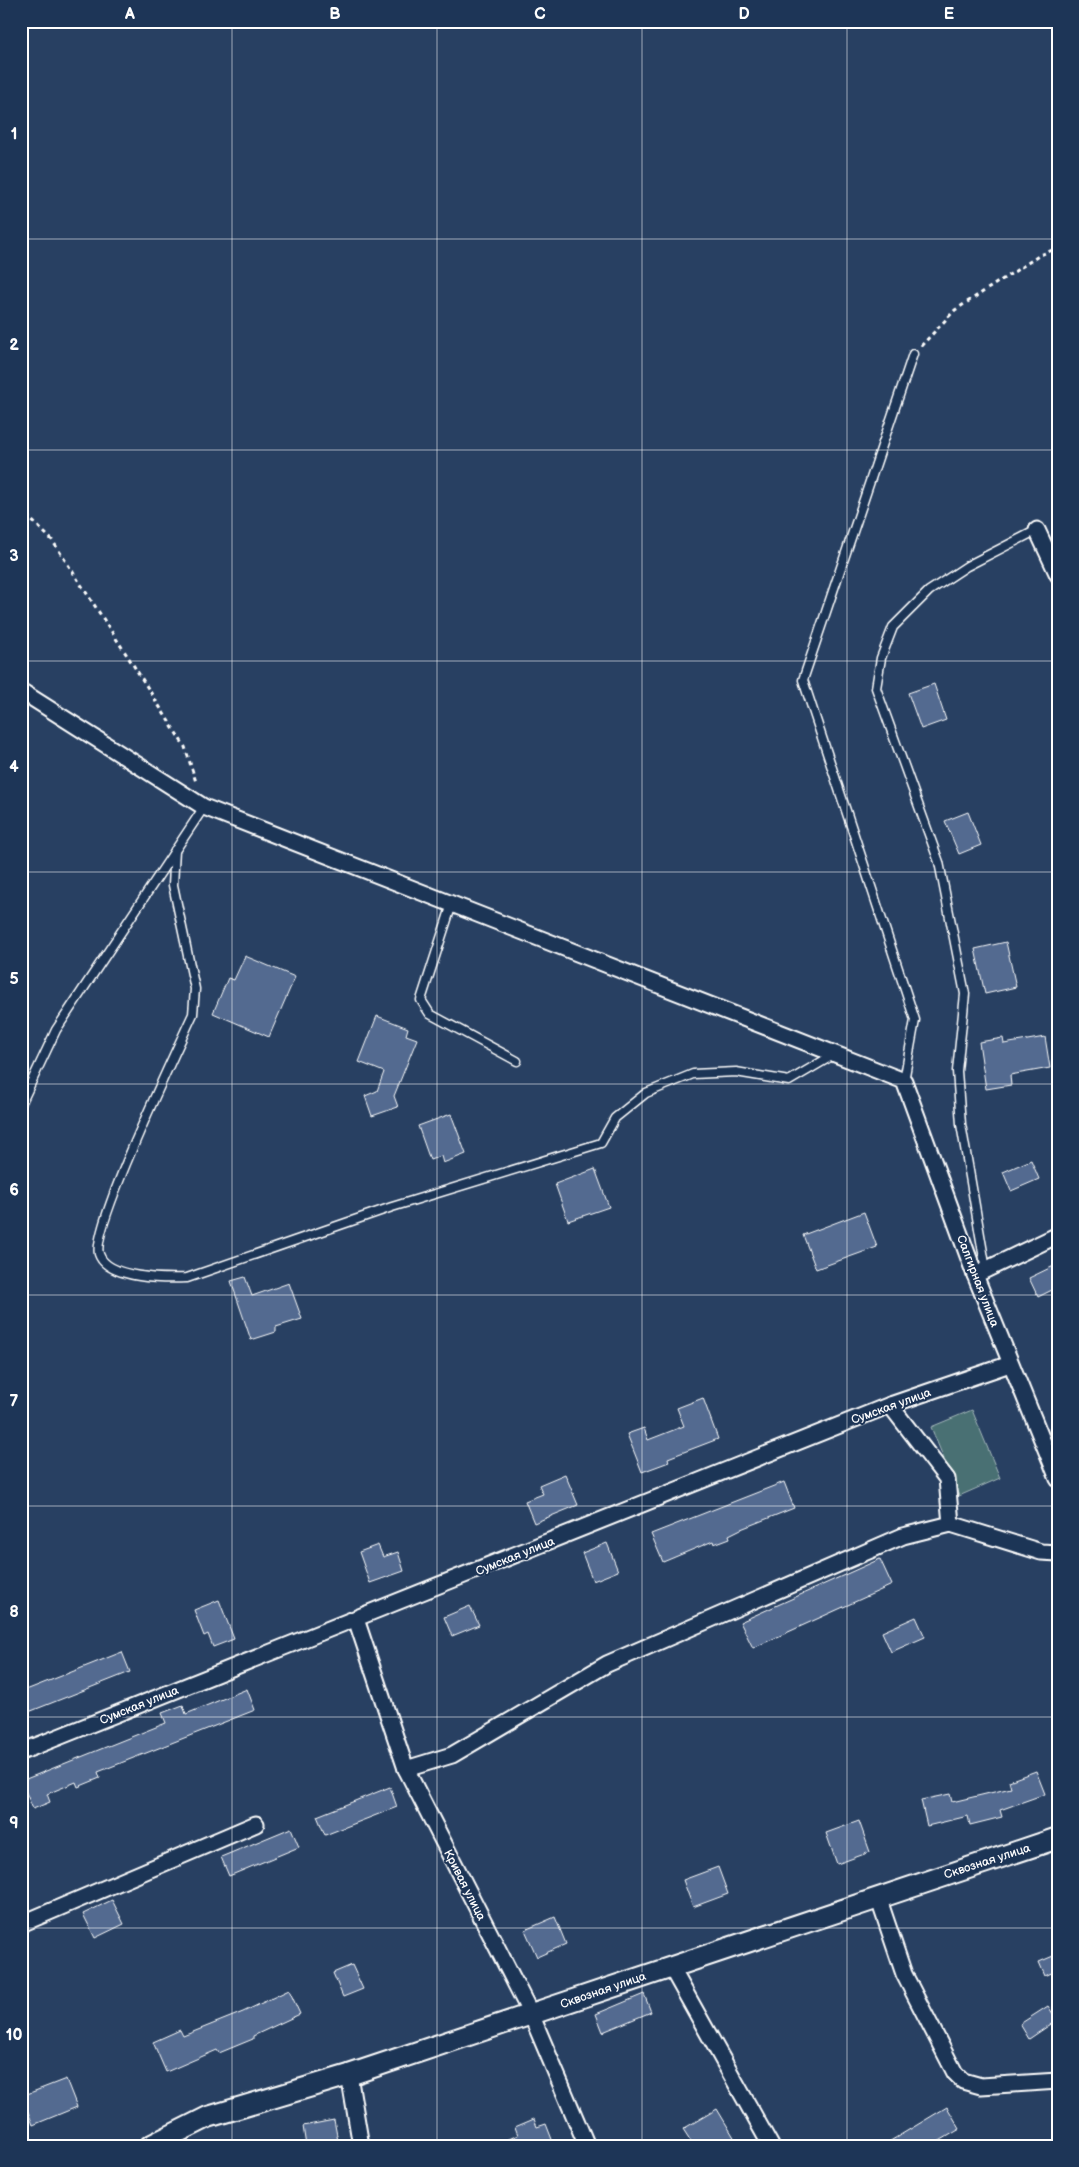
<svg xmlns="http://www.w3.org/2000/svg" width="1079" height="2167" font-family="'Balsamiq Sans',sans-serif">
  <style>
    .green { fill: #486f73; stroke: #a4b7b9 }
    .building { fill: #536a90; stroke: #fff }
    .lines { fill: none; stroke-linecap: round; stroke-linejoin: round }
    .service-casing { stroke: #fff; stroke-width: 11 }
    .minor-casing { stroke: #fff; stroke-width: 19 }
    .secondary-casing { stroke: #fff; stroke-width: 24 }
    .path { stroke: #fff; stroke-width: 3; stroke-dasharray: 4 4; stroke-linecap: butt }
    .service { stroke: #1d3557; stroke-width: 8 }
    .minor { stroke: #1d3557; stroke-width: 15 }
    .secondary { stroke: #1d3557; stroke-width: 20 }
    .grid { fill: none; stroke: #fff; stroke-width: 1; stroke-opacity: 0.55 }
    .labels { text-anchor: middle; stroke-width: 4; stroke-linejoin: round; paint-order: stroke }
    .street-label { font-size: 12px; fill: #fff; stroke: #1d3557 }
    .neatline { fill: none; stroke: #fff; stroke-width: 2 }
    .grid-label { font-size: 16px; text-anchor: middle; font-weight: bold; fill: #fff }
  </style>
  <rect width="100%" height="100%" fill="#284062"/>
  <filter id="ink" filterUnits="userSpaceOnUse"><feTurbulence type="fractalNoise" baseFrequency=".02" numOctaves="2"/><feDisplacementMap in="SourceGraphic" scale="10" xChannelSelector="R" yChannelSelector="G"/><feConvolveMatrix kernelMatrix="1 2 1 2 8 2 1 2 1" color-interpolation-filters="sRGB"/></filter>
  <g filter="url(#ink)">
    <!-- green -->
    <polygon class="green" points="972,1410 1000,1478 959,1496 931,1427"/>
    <!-- building -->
    <g class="building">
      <polygon points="934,684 946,720 921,729 908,693"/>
      <polygon points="968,812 981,845 959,854 945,821"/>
      <polygon points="1006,942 1016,987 985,994 975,949"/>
      <polygon points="245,956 295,977 269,1037 213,1013 228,978 234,980"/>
      <polygon points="377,1016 408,1028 406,1035 417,1039 394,1096 398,1107 372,1116 365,1096 377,1091 384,1072 359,1062"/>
      <polygon points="1045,1037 1050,1068 1010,1075 1011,1085 986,1089 979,1042 1003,1038 1004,1044"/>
      <polygon points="451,1114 466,1154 443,1163 441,1156 430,1160 418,1126"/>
      <polygon points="1031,1160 1039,1179 1011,1191 1003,1172"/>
      <polygon points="595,1169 609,1207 568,1221 555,1184"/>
      <polygon points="864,1212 877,1247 816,1269 803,1235"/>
      <polygon points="1058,1264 1058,1287 1038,1297 1029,1278"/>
      <polygon points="245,1277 252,1296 289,1283 302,1319 276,1327 276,1332 251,1340 231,1281"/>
      <polygon points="703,1398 718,1439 668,1458 669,1462 642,1472 627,1434 644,1428 648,1440 684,1426 677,1408"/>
      <polygon points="565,1474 578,1505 534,1523 525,1501 543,1494 539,1485"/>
      <polygon points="784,1482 794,1508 741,1529 729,1535 730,1538 714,1544 713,1541 663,1562 651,1534"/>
      <polygon points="607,1543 618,1571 593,1581 582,1553"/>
      <polygon points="378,1545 383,1557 398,1552 404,1571 370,1583 359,1552"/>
      <polygon points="880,1559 892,1585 753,1648 740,1622"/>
      <polygon points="219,1600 234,1639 213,1647 208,1634 204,1636 194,1610"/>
      <polygon points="470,1606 479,1625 452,1636 444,1617"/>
      <polygon points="916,1617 925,1637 891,1652 882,1632"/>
      <polygon points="122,1652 130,1672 21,1715 21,1692"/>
      <polygon points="247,1689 255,1710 98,1772 100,1778 78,1787 76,1782 47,1794 50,1802 33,1809 21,1781 166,1723 162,1713 183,1705 186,1714"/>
      <polygon points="1036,1771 1045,1794 1000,1810 1002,1817 970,1825 968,1816 927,1826 921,1800 950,1794 952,1802 1011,1788 1009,1781"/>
      <polygon points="390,1787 397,1807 325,1835 317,1816"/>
      <polygon points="859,1821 870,1852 837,1864 826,1833"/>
      <polygon points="291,1828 299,1847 229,1876 221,1857"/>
      <polygon points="718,1867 728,1894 693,1907 683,1880"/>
      <polygon points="112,1900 124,1924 95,1938 83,1914"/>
      <polygon points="555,1917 566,1944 537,1957 525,1930"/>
      <polygon points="1058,1954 1058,1970 1045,1976 1039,1962"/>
      <polygon points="352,1965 363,1989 343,1997 333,1973"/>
      <polygon points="289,1990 300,2014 253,2036 253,2039 219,2053 217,2050 166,2072 153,2042 180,2030 183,2036 243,2012"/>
      <polygon points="644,1994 651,2012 603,2032 596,2014"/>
      <polygon points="1048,2006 1057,2020 1029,2039 1020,2024"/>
      <polygon points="66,2079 77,2107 33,2125 22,2096"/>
      <polygon points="947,2107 960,2129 931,2146 882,2146"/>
      <polygon points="717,2109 735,2139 723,2146 694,2146 683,2129"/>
      <polygon points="534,2119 537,2127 546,2124 553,2142 544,2146 493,2146 518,2135 515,2127"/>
      <polygon points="334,2120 338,2141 306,2146 303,2126"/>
    </g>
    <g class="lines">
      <!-- service casing -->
      <g class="service-casing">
        <g id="service">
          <path d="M 175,850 L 173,885 L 195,989 L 193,1014 C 177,1049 91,1228 99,1254 C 107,1279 166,1279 187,1278 L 392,1207 L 601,1143 L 615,1118 L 646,1093 L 693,1074 L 736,1072 L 789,1081 L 835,1054"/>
          <polyline points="452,904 421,1000 430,1014 517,1061"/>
          <polyline points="904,1081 915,1020 803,680 913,354"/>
          <polyline points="21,1104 56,1030 204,807"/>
          <polyline points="986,1270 961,1124 957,1071 965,994 939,862 876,688 881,658 893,627 929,591 967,566 1037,530"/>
        </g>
      </g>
      <!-- minor casing -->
      <g class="minor-casing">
        <g id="minor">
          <polyline points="1037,530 1058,575"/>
          <polyline points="21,691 204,807 904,1081 975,1275 1058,1479"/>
          <polyline points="975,1275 1058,1235"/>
          <polyline points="890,1405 947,1479 951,1524"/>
          <polyline points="356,1619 406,1769 531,2014 587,2146"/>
          <polyline points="21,1752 890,1405 1010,1364"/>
          <polyline points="406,1769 452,1755 607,1664 903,1536 951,1524 1041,1552 1058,1553"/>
          <polyline points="878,1897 904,1974 955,2073 963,2081 981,2086 1058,2081"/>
          <polyline points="21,1924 256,1824"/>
          <polyline points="671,1967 771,2146"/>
          <polyline points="349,2075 361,2146"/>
        </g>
      </g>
      <!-- secondary casing -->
      <g class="secondary-casing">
        <polyline id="secondary" points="150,2146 208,2117 349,2075 1058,1838"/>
      </g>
      <!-- path -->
      <g class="path">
        <polyline points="921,346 955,310 1040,255 1058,248"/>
        <polyline points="21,510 52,540 132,663 185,747 196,782"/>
      </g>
      <!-- service -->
      <use href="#service" class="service"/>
      <!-- minor -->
      <use href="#minor" class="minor"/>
      <!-- secondary -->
      <use href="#secondary" class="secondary"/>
    </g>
  </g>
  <!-- grid -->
  <path class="grid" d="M 232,21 L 232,2146M 437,21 L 437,2146M 642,21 L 642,2146M 847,21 L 847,2146M 21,239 L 1058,239M 21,450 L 1058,450M 21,661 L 1058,661M 21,872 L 1058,872M 21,1084 L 1058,1084M 21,1295 L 1058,1295M 21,1506 L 1058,1506M 21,1717 L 1058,1717M 21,1928 L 1058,1928"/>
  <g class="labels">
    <!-- street labels -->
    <g class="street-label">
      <text transform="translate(978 1281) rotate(69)" y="4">Салгирная улица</text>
      <text transform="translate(891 1406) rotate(-20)" y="4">Сумская улица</text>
      <text transform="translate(515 1556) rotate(-22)" y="4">Сумская улица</text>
      <text transform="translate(139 1705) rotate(-22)" y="4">Сумская улица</text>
      <text transform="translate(987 1861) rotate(-18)" y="4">Сквозная улица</text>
      <text transform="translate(465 1885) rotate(63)" y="4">Кривая улица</text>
      <text transform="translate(603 1990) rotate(-19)" y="4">Сквозная улица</text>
    </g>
  </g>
  <!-- margin -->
  <rect width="1079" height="2167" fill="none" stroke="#1d3557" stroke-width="55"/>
  <rect x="28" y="28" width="1024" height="2112" class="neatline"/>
  <g class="grid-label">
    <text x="130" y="19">A</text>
    <text x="335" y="19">B</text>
    <text x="540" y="19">C</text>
    <text x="744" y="19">D</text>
    <text x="949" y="19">E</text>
    <text x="14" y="139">1</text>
    <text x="14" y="350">2</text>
    <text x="14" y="561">3</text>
    <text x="14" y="772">4</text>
    <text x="14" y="984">5</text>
    <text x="14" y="1195">6</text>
    <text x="14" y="1406">7</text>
    <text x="14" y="1617">8</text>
    <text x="14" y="1828">9</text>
    <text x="14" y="2040">10</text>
  </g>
</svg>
